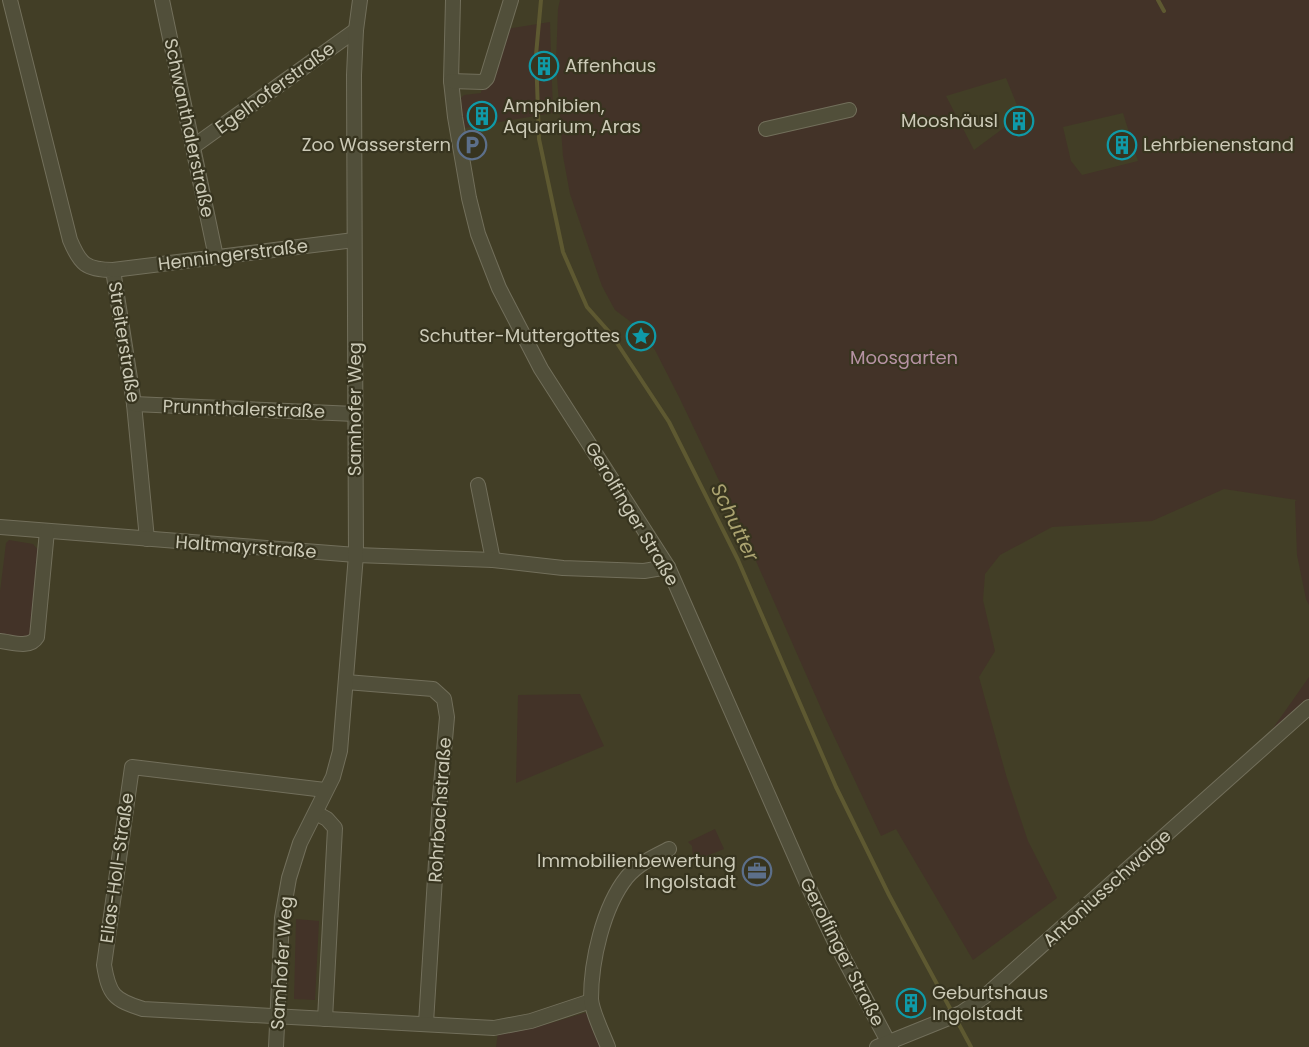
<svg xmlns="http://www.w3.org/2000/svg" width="1309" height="1047" font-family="Poppins,sans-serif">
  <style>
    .green { fill: #433328; fill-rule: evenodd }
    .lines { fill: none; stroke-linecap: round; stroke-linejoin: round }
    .stream { stroke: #5e5931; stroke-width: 4 }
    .minor-casing { stroke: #726f5b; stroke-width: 16 }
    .minor { stroke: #514f3a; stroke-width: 14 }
    .labels { text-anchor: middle; stroke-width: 4.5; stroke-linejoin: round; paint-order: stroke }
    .poi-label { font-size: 18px; fill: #cccab7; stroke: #37341f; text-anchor: start }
    .street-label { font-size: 18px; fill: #cccab7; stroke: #37341f }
    .park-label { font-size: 18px; fill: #b692a3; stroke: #37341f }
    .water-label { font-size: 20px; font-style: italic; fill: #aba370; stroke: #37341f }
  </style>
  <rect width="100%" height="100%" fill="#423e26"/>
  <!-- green -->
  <g class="green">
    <path d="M 560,0 L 1309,0 L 1309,605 L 1306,599 L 1297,555 L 1295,501 L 1297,500 L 1224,489 L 1152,521 L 1052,527 L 1000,555 L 985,574 L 983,600 L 995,651 L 979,677 L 1006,775 L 1028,841 L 1057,898 L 973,960 L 896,829 L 881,836 L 824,715 L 737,518 L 680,399 L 655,350 L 635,325 L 615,310 L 602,286 L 570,194 L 563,156 L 556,64 L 558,9 ZM 1006,78 L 1019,110 L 1005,127 L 974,150 L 946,96 ZM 1123,113 L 1138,161 L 1082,175 L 1071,161 L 1063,127 Z"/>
    <polygon points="550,22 553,113 464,128 461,98 464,95 481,93 481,91 489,87 507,29"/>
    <polygon points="9,540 33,544 39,551 34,630 25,640 0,638 0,592 6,543"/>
    <polygon points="1309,677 1309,707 1275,735 1271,731"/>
    <polygon points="580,694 604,746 516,783 518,695"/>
    <polygon points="715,829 724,849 687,864 693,856 692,846 688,842"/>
    <polygon points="296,919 319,921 315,1000 294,999"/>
    <polygon points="584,1013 588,1013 602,1047 496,1047 498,1033 548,1024"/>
  </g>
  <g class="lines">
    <!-- stream -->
    <g class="stream">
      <polyline points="541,0 536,55 539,139 563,252 587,307 611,334 669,422 738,560 836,787 889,895 952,1012"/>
      <polyline points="1158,0 1164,11"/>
      <polyline points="956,1019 971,1047"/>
    </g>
    <!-- minor casing -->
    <g class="minor-casing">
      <g id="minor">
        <path d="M 10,0 L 70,240 C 80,264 86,270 113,270 L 134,404 L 147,539"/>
        <polyline points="162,0 216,257"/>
        <polyline points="453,0 451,81 455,117 469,198 478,234 499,288 541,369 668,567 809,888 834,940 891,1047"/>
        <polyline points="451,81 483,82 487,78 511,0"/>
        <polyline points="766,129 849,110"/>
        <polyline points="194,146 356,30"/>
        <polyline points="113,270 354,240"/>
        <polyline points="134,404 355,414"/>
        <polyline points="478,485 493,560"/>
        <polyline points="0,527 356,555 493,560 563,568 644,571 668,567"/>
        <path d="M 0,641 C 12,642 30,649 37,637 L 47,531"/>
        <polyline points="346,682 433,689 444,699 447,717 440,797 426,1023"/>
        <path d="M 325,790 L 132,767 L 104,965 C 109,995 114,1000 143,1009 L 494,1028 L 531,1021 L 591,1001"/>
        <polyline points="316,813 327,819 335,828 325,1019"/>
        <polyline points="276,1047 282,918 289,878 300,843 333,777 340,751 356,555 354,75 356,30 360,0"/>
        <path d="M 608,1047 C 603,1034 592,1012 591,999 C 591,961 603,907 627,877 C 638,864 653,857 669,849"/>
        <polyline points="877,1047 961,1013 984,997 1309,707"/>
      </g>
    </g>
    <!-- minor -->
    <use href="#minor" class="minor"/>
  </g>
  <!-- icons -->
  <defs>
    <g id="building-ring" transform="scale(1.5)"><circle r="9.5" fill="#37341f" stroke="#0f9aa8" stroke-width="1.5"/><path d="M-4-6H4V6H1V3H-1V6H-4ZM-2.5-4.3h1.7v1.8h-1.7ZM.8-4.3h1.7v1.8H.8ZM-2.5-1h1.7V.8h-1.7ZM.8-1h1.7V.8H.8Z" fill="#0f9aa8"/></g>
    <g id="parking-ring" transform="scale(1.5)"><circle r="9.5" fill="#37341f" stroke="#5c6f8a" stroke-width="1.5"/><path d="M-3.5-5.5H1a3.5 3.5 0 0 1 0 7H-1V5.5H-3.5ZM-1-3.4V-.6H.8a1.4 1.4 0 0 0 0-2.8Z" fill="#5c6f8a"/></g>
    <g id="sight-ring" transform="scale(1.5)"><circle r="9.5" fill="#37341f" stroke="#0f9aa8" stroke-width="1.5"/><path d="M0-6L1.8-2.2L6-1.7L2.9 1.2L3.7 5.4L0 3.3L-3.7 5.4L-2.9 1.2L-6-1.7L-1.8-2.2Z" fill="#0f9aa8"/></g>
    <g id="office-ring" transform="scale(1.5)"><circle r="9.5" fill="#37341f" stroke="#5c6f8a" stroke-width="1.5"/><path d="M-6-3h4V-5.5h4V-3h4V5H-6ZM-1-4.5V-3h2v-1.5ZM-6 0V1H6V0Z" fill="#5c6f8a"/></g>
  </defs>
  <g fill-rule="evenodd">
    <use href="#building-ring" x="544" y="66"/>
    <use href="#building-ring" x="482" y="116"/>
    <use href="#building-ring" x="1019" y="121"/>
    <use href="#parking-ring" x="472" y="145"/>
    <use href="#building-ring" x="1122" y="145"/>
    <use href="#sight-ring" x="641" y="336"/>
    <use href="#office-ring" x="757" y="871"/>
    <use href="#building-ring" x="911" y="1003"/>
  </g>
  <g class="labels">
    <!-- poi labels -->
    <g class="poi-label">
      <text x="565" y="72">Affenhaus</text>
      <text x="503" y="112">Amphibien,<tspan x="503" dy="21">Aquarium, Aras</tspan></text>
      <text x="998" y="127" text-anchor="end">Mooshäusl</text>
      <text x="451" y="151" text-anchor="end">Zoo Wasserstern</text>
      <text x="1143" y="151">Lehrbienenstand</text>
      <text x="620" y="342" text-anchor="end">Schutter-Muttergottes</text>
      <text x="736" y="867" text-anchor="end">Immobilienbewertung<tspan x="736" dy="21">Ingolstadt</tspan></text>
      <text x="932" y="999">Geburtshaus<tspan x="932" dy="21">Ingolstadt</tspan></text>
    </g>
    <!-- street labels -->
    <g class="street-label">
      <text transform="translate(275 88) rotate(-36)" y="6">Egelhoferstraße</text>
      <text transform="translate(189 128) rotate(78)" y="6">Schwanthalerstraße</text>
      <text transform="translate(233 255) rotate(-7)" y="6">Henningerstraße</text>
      <text transform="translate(124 342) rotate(81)" y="6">Streiterstraße</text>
      <text transform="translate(244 409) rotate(2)" y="6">Prunnthalerstraße</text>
      <text transform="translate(355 409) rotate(-90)" y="6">Samhofer Weg</text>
      <text transform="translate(632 514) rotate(59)" y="6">Gerolfinger Straße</text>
      <text transform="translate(246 547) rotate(4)" y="6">Haltmayrstraße</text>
      <text transform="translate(440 810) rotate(-86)" y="6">Rohrbachstraße</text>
      <text transform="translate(117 868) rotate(-82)" y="6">Elias-Holl-Straße</text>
      <text transform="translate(1107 888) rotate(-42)" y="6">Antoniusschwaige</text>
      <text transform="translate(842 952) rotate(63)" y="6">Gerolfinger Straße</text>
      <text transform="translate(282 963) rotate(-86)" y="6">Samhofer Weg</text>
    </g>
    <!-- park labels -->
    <g class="park-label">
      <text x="904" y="364">Moosgarten</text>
    </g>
    <!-- water labels -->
    <g class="water-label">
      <text transform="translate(735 522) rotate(64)" y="7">Schutter</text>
    </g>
  </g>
</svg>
